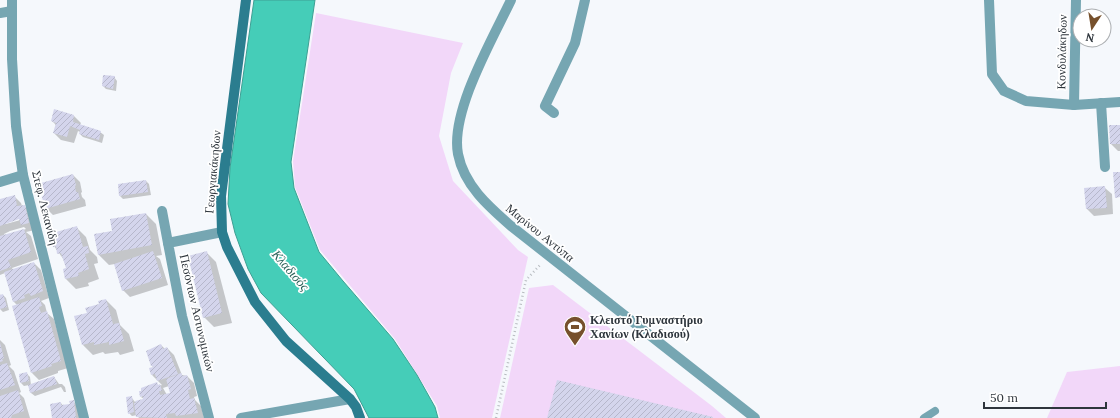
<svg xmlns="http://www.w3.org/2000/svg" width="1120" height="418" font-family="Lora,serif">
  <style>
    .grass { fill: #f2d7f9 }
    .water { fill: #45cdb8; stroke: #3e9f93 }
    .shadow { fill: #0003; fill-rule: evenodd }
    .building { fill: url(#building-hatch) }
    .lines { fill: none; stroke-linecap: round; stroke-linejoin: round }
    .path { stroke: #b8bcc1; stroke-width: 2.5; stroke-dasharray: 1 3; stroke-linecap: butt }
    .lane { stroke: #76a6b2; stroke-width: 8 }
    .street { stroke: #76a6b2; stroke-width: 10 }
    .secondary { stroke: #2b7d8f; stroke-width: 10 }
    .labels { text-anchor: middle; stroke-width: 3.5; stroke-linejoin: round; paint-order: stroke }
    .street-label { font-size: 12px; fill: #2e353c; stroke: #fff }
    .poi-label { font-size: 12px; font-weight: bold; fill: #2e353c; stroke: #fff; text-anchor: start }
    .water-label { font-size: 13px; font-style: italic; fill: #2b6259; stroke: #fff }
  </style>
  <defs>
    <pattern id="building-hatch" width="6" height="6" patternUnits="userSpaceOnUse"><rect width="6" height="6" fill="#d4d5ec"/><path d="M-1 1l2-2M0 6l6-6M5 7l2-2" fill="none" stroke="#b6b7cb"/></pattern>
  </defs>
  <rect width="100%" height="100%" fill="#f5f8fc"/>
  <!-- grass -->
  <g class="grass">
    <polygon points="316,13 463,43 451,73 439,136 453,181 518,250 528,257 492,418 440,418 437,406 395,339 320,250 295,187 293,161"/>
    <polygon points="553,285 712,406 726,418 500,418 529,288"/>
    <polygon points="1120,366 1120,418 1047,418 1067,372"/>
  </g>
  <!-- water -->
  <polygon class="water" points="254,0 315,0 291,162 294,188 319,252 343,281 393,339 417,375 435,407 438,418 369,418 354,389 261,293 248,269 235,233 228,204 230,168"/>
  <!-- shadow -->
  <g class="shadow">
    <polygon points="114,77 117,81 116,91 106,89 103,86"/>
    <polygon points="74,116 81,123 80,125 100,132 104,135 102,143 83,137 80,134 80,132 78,131 74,143 61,140 54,133 56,125 52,121"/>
    <polygon points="1120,126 1120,151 1118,151 1111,144"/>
    <polygon points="73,175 80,182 82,192 81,193 82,197 85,200 86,206 53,215 46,208"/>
    <polygon points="146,181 149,184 151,195 123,199 120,196"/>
    <polygon points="1105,188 1112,194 1113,214 1094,216 1087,209"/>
    <path d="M 14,196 L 21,203 L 22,206 L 24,206 L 31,212 L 35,230 L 26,232 L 31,236 L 38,259 L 12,268 L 13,270 L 34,263 L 41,270 L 49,298 L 41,301 L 45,305 L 47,313 L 54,319 L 68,368 L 58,371 L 58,373 L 39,380 L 32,373 L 13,307 L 17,305 L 13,301 L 5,273 L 0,275 L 0,200 ZM 24,217 L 24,219 L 6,224 L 6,222 ZM 24,227 L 26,229 L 5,236 L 4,234 L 10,231 Z"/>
    <polygon points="146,214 156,224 162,255 156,256 160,259 168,285 130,297 123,290 115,264 109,265 99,255"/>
    <polygon points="76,227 86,237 90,250 97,257 98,263 94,264 99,279 88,283 89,286 76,289 66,279 64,270 67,269 64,260 54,246"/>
    <polygon points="206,252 216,262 232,323 214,327 204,317"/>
    <polygon points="0,294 1,296 3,295 6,298 9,310 3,312 0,309"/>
    <polygon points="106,300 116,310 120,325 129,334 134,351 120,355 118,352 105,354 103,352 93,355 83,345 88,314"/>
    <polygon points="0,340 5,345 11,365 9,366 14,371 21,392 19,393 24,398 30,418 0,418"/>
    <path d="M 161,345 L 165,349 L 167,348 L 174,355 L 182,375 L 187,376 L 194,383 L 197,396 L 194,397 L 195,400 L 201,406 L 204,418 L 139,418 L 137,415 L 132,416 L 129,413 L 132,398 L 135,402 L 145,400 L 141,397 L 156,383 L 159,386 L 162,385 L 152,375 L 154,368 L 152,366 ZM 169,386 L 171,394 L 167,395 L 163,388 Z"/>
    <polygon points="26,373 30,377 31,385 54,377 59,384 62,384 65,387 66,392 64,392 61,387 35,396 31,393 29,385 24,386 21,383 20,375"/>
    <polygon points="73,401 80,408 82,418 53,418 61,403 63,406 72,404"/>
  </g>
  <!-- building -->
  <g class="building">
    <polygon points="103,75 115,76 113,89 102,86"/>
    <polygon points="54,109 74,115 73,122 101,131 99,140 79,134 80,130 70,126 67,137 53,133 56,123 51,121"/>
    <polygon points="1109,125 1120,125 1120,144 1110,144"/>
    <polygon points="1113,172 1120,172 1120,197 1115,198"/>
    <polygon points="73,174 76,185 75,186 76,192 78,192 80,199 45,209 42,197 44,195 41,183"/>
    <polygon points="146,180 148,192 119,196 118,184"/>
    <polygon points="1105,186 1107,208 1086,209 1084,188"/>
    <polygon points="15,195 17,206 25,205 29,223 21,225 19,219 0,226 0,199"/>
    <polygon points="146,213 152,245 98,255 94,234 112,231 110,219"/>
    <polygon points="77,226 83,247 88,246 89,253 85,254 89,269 78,273 79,276 65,279 63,269 66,268 61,253 57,254 56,246 53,247 49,234"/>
    <polygon points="24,229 31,252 8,260 11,267 0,271 0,236"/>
    <polygon points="153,251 162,278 122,291 114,264"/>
    <polygon points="207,251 222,313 203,318 188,256"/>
    <polygon points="34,262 43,291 31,296 29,293 24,295 25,298 13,302 4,272"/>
    <polygon points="3,294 7,307 0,309 0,295"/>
    <polygon points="39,297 42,306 39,307 41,313 47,311 61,361 51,364 52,366 31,373 12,306"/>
    <polygon points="106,299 113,324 119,323 124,341 109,345 109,342 94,345 94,342 82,345 74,316 87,313 85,308 99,304 98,301"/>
    <polygon points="0,343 4,358 2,359 3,361 0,362"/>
    <polygon points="161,344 163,349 167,347 178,374 157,381 155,374 151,375 149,368 153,367 153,366 151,366 146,351"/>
    <polygon points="7,363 15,385 0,390 0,365"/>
    <polygon points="27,372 29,381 20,383 19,374"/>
    <polygon points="181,373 183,376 187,375 191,389 188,390 190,399 194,398 198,413 176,416 175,413 166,414 167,418 164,418 136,417 134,403 136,403 135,401 143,399 143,396 140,397 139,391 141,391 141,388 157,382 158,385 160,384 162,391 159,391 160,395 170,393 166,379"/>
    <polygon points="54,376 57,384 30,393 28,385"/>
    <polygon points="557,380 713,417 713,418 547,418"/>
    <polygon points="18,390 24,411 12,415 11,418 0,418 0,396"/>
    <polygon points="132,396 134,412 128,414 126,397"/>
    <polygon points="74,400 76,418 52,418 50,404 61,402 61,405 70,404 69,401"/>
  </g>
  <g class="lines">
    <!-- path -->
    <polyline class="path" points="496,418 526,280 540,265"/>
    <!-- lane -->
    <polyline class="lane" points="924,418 935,411"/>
    <!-- street -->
    <g class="street">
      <polyline points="12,0 12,59 16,126 23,175 84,418"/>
      <path d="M 511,0 C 493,38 450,112 458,154 C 464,185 488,206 511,226 L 755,418"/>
      <polyline points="989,0 992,74 1004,91 1026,101 1074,105 1120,102"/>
      <polyline points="0,13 12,11"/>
      <polyline points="1101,103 1105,167"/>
      <polyline points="1074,105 1076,0"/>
      <polyline points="554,113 545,106 575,43 585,0"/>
      <polyline points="0,182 23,175"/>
      <polyline points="162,211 168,243"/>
      <polyline points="209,418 182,316 168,243 222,232"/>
      <polyline points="241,418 350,399"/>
    </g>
    <!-- secondary -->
    <polyline class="secondary" points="246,0 221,196 222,232 227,247 255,302 286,341 350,399 356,407 360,418"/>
  </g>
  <!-- icons -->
  <defs>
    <g id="stadium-pin" transform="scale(1.15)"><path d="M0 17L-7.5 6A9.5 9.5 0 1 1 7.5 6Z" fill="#76502c" stroke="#fff"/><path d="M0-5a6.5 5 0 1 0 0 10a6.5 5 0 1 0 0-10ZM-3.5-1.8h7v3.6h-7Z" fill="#fff"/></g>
  </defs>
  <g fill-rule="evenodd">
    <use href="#stadium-pin" x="575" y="327"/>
  </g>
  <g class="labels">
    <!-- street labels -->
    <g class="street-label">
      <text transform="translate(1062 52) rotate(-89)" y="4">Κονδυλάκηδων</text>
      <text transform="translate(213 172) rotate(-85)" y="4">Γεωργιακάκηδων</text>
      <text transform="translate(45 208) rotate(76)" y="4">Στεφ. Λεκανίδη</text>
      <text transform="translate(540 233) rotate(39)" y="4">Μαρίνου Αντύπα</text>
      <text transform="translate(197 313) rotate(77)" y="4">Πεσόντων Αστυνομικών</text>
    </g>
    <!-- poi labels -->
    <g class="poi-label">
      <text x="590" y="324">Κλειστό Γυμναστήριο<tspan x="590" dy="14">Χανίων (Κλαδισού)</tspan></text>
    </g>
    <!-- water labels -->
    <g class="water-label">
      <text transform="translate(291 270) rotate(49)" y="5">Κλαδισός</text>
    </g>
  </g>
  <!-- north arrow -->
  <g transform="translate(1092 28) rotate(192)"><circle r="19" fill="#ffffff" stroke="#abaeb1"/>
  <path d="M0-3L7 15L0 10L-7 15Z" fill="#76502c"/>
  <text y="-6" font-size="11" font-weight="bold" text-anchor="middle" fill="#2e353c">N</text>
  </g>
  <!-- scale -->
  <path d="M984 402v6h122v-6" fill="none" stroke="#2e353c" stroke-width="2"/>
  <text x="990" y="402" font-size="12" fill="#2e353c" stroke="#ffffff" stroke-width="3" paint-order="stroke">50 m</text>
</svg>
